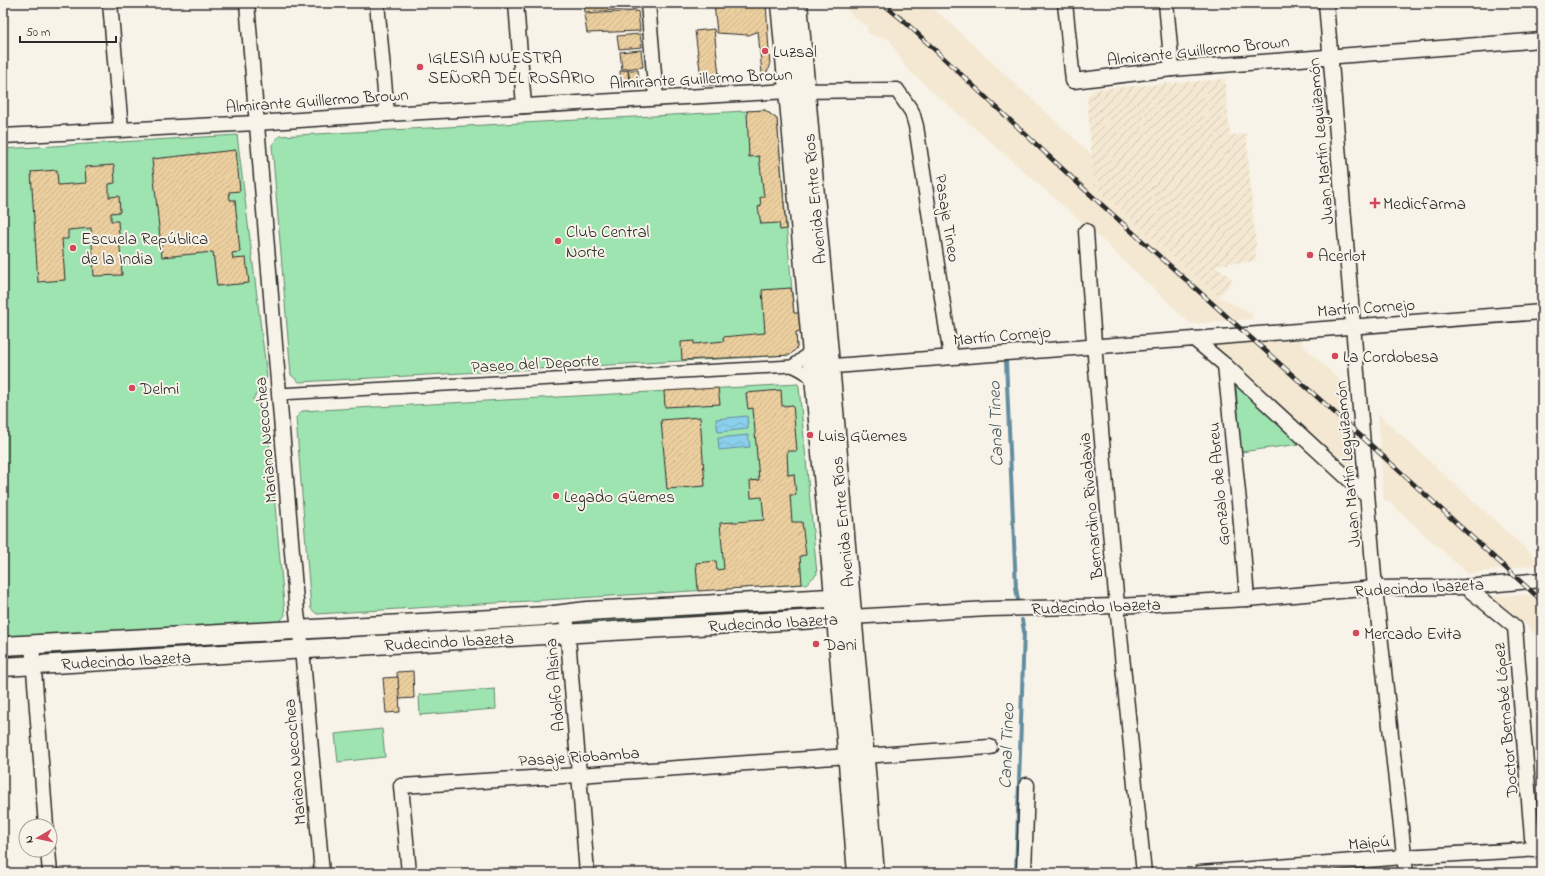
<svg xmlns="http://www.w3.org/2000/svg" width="1545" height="876" font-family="'Indie Flower',sans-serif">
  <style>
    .built { fill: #f4e8d2 }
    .industrial { fill: url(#industrial-furrows) }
    .green { fill: #9ee4b0; stroke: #64886e }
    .water { fill: url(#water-waves); stroke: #648d9f }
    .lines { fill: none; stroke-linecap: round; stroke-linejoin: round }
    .stream { stroke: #648d9f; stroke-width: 4 }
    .building { fill: url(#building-hatch); stroke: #2b2b2b }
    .pedestrian-casing { stroke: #2b2b2b; stroke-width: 14 }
    .minor-casing { stroke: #2b2b2b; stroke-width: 17 }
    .tertiary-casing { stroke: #2b2b2b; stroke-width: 21 }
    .secondary-casing { stroke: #2b2b2b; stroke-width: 23 }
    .pedestrian { stroke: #f7f3e8; stroke-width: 11 }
    .minor { stroke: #f7f3e8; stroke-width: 14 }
    .tertiary { stroke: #f7f3e8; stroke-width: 18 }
    .secondary { stroke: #f7f3e8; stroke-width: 20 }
    .rail-casing { stroke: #2b2b2b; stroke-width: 4.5 }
    .rail { stroke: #f7f3e8; stroke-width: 3; stroke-dasharray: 9; stroke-linecap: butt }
    .poi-dot { fill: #d1495b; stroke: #f7f3e8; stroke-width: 1.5 }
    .labels { text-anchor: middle; stroke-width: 4; stroke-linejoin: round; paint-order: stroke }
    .street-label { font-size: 17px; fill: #2b2b2b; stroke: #f7f3e8 }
    .poi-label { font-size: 17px; fill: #2b2b2b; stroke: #f7f3e8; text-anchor: start }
    .water-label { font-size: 18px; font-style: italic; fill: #43545b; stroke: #f7f3e8 }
  </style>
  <defs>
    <pattern id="industrial-furrows" width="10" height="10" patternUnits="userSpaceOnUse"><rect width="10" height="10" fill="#f4e8d2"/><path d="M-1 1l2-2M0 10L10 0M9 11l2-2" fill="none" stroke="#d1c7b4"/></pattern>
    <pattern id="water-waves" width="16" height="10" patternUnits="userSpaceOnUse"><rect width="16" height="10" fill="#8acfec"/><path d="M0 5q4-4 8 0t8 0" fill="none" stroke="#77b2cb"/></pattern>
    <pattern id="building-hatch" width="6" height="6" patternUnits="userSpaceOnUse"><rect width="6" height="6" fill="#eccf9f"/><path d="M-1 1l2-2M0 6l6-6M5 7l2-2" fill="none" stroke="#cbb289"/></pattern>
  </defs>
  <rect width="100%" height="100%" fill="#f7f3e8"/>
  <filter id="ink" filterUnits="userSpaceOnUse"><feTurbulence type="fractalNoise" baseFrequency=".025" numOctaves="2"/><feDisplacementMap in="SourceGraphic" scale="8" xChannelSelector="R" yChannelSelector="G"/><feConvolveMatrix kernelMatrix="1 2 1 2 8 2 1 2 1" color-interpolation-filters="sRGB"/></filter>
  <g filter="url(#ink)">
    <!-- built -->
    <g class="built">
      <polygon points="839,3 928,3 1092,155 1094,187 1219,297 1252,313 1253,319 1191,324 1101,239 906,68 889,39 868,34 867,25 863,25"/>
      <polygon points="1302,340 1303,346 1342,382 1345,382 1354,475 1273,406 1213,345"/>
      <polygon points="1378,414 1540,562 1542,564 1468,574 1387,500 1384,500"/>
      <polygon points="1542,594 1542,640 1519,619 1490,596"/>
    </g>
    <!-- industrial -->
    <polygon class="industrial" points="1225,79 1230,135 1246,134 1256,246 1255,247 1256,261 1215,265 1233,280 1219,297 1094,187 1087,96 1095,89"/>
    <!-- green -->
    <g class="green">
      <polygon points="765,110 777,119 797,348 790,355 299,382 291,375 272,145 279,136"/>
      <polygon points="237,135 267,377 253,399 267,418 285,615 278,624 3,641 3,149"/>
      <polygon points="1235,375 1306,443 1241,452"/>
      <polygon points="798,384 799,387 817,574 806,584 317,614 311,609 296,418 302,411"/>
      <polygon points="819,606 819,613 584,627 584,620"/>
      <polygon points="552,620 553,627 318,642 318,635"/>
      <polygon points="283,637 284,644 49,659 49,652"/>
      <polygon points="495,689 496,709 420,715 419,695"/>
      <polygon points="382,729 385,757 338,762 335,734"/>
    </g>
    <!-- water -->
    <g class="water">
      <polygon points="747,416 748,429 718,432 716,419"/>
      <polygon points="748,435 750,447 719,450 718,438"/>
    </g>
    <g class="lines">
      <!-- stream -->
      <g class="stream">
        <polyline points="1006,361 1016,588 1019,606"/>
        <polyline points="1016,873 1024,631 1022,620"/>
      </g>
    </g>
    <!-- building -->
    <g class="building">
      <polygon points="584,3 635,3 636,9 585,12"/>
      <polygon points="714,3 766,3 770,67 766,73 762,74 758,31 749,35 717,33"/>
      <polygon points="638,11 640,31 587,33 584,14"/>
      <polygon points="714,29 720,85 702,85 695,31"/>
      <polygon points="640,34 642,47 619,49 617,36"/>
      <polygon points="641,50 643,67 622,69 620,52"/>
      <polygon points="628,70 629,85 621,85 620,71"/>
      <polygon points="628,70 638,70 640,85 631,85"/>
      <polygon points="765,110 777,119 786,229 780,230 779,223 761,224 758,207 761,206 760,197 764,197 759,156 749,157 747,111"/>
      <polygon points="236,150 240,191 229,192 230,200 235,200 240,252 232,253 233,259 246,258 249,283 217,286 213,252 162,257 152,159"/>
      <polygon points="114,165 115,183 109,184 109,197 119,196 120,212 111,213 111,221 118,221 122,275 94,276 91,228 68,230 68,239 62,239 65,280 38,282 31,172 57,170 58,185 86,183 85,167"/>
      <polygon points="791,288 794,313 799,313 801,331 796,332 797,348 790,355 682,360 681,342 694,341 694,344 724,341 723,337 765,333 762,290"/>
      <polygon points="718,388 720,404 665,407 664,391"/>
      <polygon points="781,390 782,406 793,405 797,451 787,451 788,475 794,474 796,495 790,495 792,522 802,522 806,555 800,556 802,584 698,591 696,563 716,561 717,570 724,569 720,523 764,520 762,497 751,498 750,481 759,480 753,408 748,409 746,393"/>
      <polygon points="700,417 705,486 667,489 661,420"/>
      <polygon points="413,671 414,698 399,699 397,672"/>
      <polygon points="398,677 400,712 386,713 383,678"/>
    </g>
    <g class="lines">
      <!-- pedestrian casing -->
      <g class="pedestrian-casing">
        <g id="pedestrian">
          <path d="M 812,346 C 807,356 800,361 792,366 C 801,370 809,374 815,383"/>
          <polyline points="279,394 792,366"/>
        </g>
      </g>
      <!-- minor casing -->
      <g class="minor-casing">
        <g id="minor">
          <polyline points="110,3 121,129"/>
          <polyline points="247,3 297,613 302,649 322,873"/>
          <polyline points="377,3 387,114"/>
          <polyline points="516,3 524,106"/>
          <polyline points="648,3 656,98"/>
          <polyline points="1065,3 1073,81 1172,69 1542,40"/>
          <polyline points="1166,3 1172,69"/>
          <polyline points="1326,3 1375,588 1406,873"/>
          <polyline points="3,136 256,123 387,114 789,91 897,90 912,112 916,126 951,357"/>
          <path d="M 1086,231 C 1100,445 1122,659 1144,873"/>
          <polyline points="1194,339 1542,312"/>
          <polyline points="1225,365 1240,512 1247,599"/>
          <polyline points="821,367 1194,339 1225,365 1367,496"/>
          <polyline points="1466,587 1515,627 1533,850"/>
          <polyline points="566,613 587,873"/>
          <polyline points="851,617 988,609 1117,606 1247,599 1375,588 1466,587 1542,580"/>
          <polyline points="32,644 46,826"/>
          <polyline points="863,756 990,747"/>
          <polyline points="48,850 50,873"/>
          <polyline points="409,873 401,786 579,775 848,756"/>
          <polyline points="1024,873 1027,785"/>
          <polyline points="1200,873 1404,857 1542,849"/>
        </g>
      </g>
      <!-- tertiary casing -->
      <g class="tertiary-casing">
        <g id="tertiary">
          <polyline points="3,646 546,616 587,611 849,597"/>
          <polyline points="3,667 851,617"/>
        </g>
      </g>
      <!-- secondary casing -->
      <g class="secondary-casing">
        <g id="secondary">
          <polyline points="781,3 837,618 858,873"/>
          <polyline points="797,3 874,873"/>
        </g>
      </g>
      <!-- pedestrian -->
      <use href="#pedestrian" class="pedestrian"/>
      <!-- minor -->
      <use href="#minor" class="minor"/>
      <!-- tertiary -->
      <use href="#tertiary" class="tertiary"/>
      <!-- secondary -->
      <use href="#secondary" class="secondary"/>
      <!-- rail casing -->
      <g class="rail-casing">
        <polyline id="rail" points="882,3 905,22 1083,188 1362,437 1542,601"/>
      </g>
      <!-- rail -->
      <use href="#rail" class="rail"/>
    </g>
  </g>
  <!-- markers -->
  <g class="poi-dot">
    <circle cx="765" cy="51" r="4"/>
    <circle cx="420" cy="67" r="4"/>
    <path d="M1373 197h4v4h4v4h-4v4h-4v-4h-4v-4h4z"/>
    <circle cx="558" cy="241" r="4"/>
    <circle cx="73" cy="248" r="4"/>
    <circle cx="1310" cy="255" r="4"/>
    <circle cx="1335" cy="356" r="4"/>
    <circle cx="132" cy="388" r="4"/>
    <circle cx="810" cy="435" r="4"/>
    <circle cx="556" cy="496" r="4"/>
    <circle cx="1356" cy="633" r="4"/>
    <circle cx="816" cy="644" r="4"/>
  </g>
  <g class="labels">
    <!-- street labels -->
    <g class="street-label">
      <text transform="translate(1198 50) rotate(-6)" y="6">Almirante Guillermo Brown</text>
      <text transform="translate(701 78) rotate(-3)" y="6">Almirante Guillermo Brown</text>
      <text transform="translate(317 100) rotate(-4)" y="6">Almirante Guillermo Brown</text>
      <text transform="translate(1320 141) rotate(-95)" y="6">Juan Martín Leguizamón</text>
      <text transform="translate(814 199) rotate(-95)" y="6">Avenida Entre Ríos</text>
      <text transform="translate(948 218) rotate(81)" y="6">Pasaje Tineo</text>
      <text transform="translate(1366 307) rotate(-4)" y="6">Martín Cornejo</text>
      <text transform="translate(1002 335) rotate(-5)" y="6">Martín Cornejo</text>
      <text transform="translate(535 363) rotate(-3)" y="6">Paseo del Deporte</text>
      <text transform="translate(265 440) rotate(-95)" y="6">Mariano Necochea</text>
      <text transform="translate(1347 464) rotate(-95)" y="6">Juan Martín Leguizamón</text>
      <text transform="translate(1218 484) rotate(-95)" y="6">Gonzalo de Abreu</text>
      <text transform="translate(1090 506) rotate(-95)" y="6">Bernardino Rivadavia</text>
      <text transform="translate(842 522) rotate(-95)" y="6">Avenida Entre Ríos</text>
      <text transform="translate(1419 587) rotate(-3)" y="6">Rudecindo Ibazeta</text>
      <text transform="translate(1096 606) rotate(-2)" y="6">Rudecindo Ibazeta</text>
      <text transform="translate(773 622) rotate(-3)" y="6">Rudecindo Ibazeta</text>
      <text transform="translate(449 641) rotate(-3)" y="6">Rudecindo Ibazeta</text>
      <text transform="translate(126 660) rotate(-3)" y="6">Rudecindo Ibazeta</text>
      <text transform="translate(554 685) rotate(-95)" y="6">Adolfo Alsina</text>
      <text transform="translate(1505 720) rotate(-95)" y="6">Doctor Bernabé López</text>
      <text transform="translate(579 756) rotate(-4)" y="6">Pasaje Riobamba</text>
      <text transform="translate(294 762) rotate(-95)" y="6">Mariano Necochea</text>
      <text transform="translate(1369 842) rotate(-5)" y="6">Maipú</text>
    </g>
    <!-- poi labels -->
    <g class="poi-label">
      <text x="773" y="57">Luzsal</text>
      <text x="428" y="63">IGLESIA NUESTRA<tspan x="428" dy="20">SEÑORA DEL ROSARIO</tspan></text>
      <text x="1383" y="209">Medicfarma</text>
      <text x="566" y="237">Club Central<tspan x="566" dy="20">Norte</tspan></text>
      <text x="81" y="244">Escuela República<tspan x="81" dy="20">de la India</tspan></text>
      <text x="1318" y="261">Acerlot</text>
      <text x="1343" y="362">La Cordobesa</text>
      <text x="140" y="394">Delmi</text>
      <text x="818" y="441">Luis Güemes</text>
      <text x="564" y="502">Legado Güemes</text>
      <text x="1364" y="639">Mercado Evita</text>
      <text x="824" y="650">Dani</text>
    </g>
    <!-- water labels -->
    <g class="water-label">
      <text transform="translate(995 424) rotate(-92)" y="6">Canal Tineo</text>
      <text transform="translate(1006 746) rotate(-88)" y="6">Canal Tineo</text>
    </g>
  </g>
  <!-- margin -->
  <rect width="1545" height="876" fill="none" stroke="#f7f3e8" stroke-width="16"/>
  <rect x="8" y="8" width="1529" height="860" fill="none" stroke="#2b2b2b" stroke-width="1.5" filter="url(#ink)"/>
  <!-- north arrow -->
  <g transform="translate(38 838) rotate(261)"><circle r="19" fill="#f7f3e8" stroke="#a5a39c"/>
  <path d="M0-3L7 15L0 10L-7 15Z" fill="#d1495b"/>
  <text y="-6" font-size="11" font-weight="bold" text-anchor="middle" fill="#2b2b2b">N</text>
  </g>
  <!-- scale -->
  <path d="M20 36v6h96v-6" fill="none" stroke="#2b2b2b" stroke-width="2"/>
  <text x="26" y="36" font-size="12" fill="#2b2b2b" stroke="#f7f3e8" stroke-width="3" paint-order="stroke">50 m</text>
</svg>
